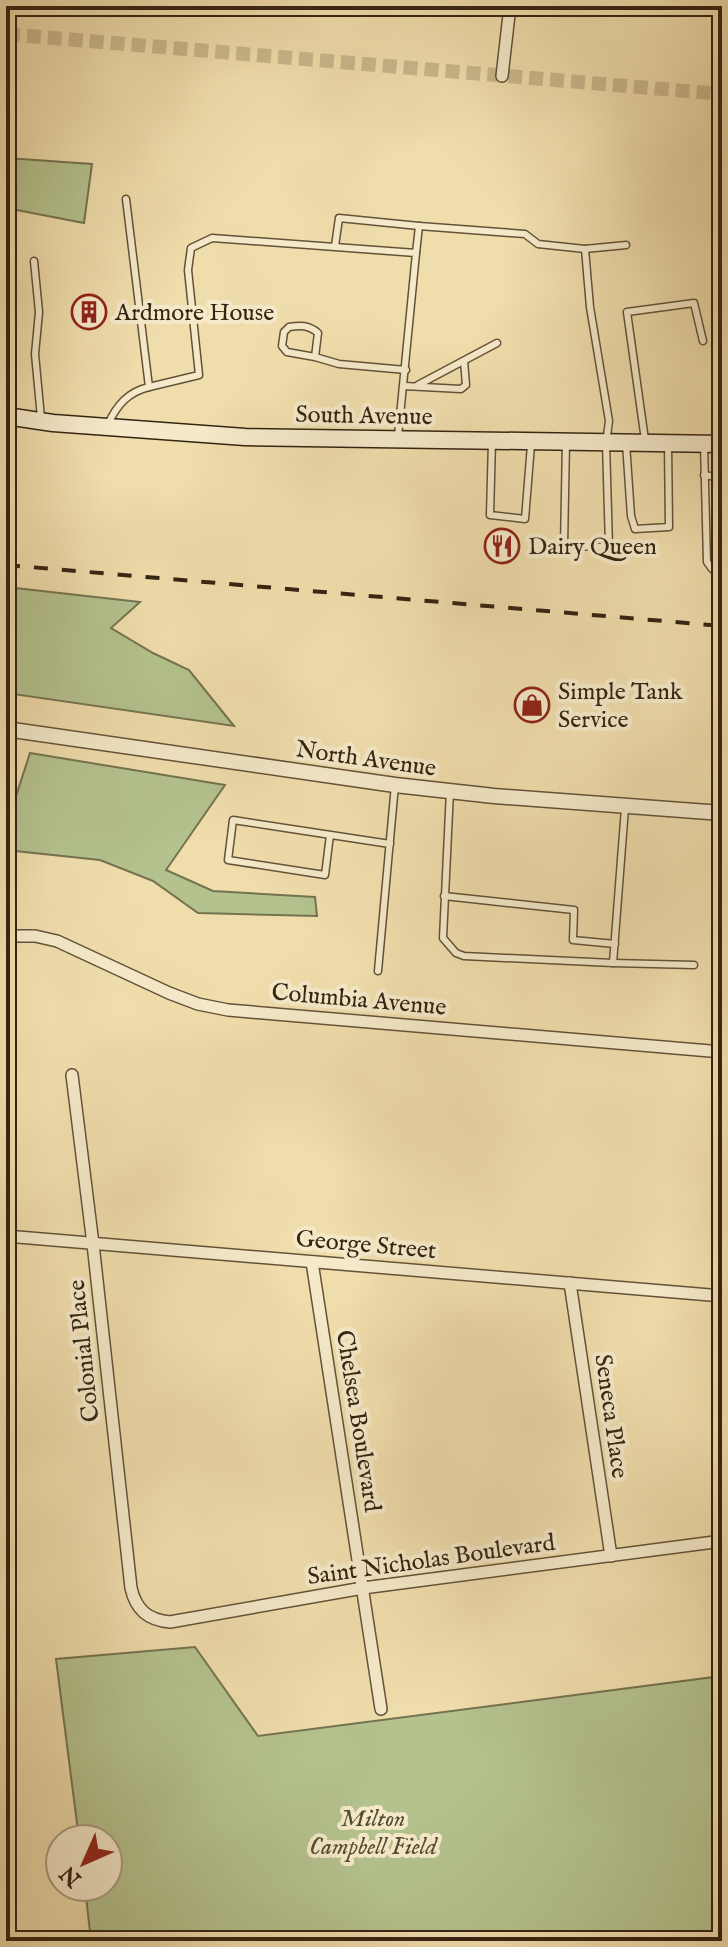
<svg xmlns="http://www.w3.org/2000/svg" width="728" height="1947" font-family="'IM FELL English',serif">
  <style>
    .green { fill: #b4c28e; stroke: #747350; stroke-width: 2 }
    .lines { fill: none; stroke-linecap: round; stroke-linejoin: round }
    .tertiary-tunnel { stroke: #cab88d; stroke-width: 14; stroke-dasharray: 14 7; stroke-linecap: butt }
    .service-casing { stroke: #635238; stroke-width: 9 }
    .minor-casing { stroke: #635238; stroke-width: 14 }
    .tertiary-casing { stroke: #635238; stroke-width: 17 }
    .secondary-casing { stroke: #342412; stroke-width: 19 }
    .service { stroke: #f5e9c9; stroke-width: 6 }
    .minor { stroke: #f5e9c9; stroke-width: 11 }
    .tertiary { stroke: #f5e9c9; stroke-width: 14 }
    .secondary { stroke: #f5e9c9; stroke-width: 16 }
    .rail { stroke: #342412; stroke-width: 4; stroke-dasharray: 14 14; stroke-linecap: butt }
    .labels { text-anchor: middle; stroke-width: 8; stroke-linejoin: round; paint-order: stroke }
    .poi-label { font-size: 24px; fill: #342412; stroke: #f5e9c9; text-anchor: start }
    .street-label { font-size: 24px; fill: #342412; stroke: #f5e9c9 }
    .park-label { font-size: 24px; font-style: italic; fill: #544c31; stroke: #f5e9c9 }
  </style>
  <rect width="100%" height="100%" fill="#f0ddac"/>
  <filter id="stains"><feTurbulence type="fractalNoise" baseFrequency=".0025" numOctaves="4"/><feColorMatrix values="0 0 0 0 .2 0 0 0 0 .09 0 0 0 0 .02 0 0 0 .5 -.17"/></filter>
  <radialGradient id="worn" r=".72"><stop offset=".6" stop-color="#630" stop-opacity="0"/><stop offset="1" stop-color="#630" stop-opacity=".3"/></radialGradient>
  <!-- green -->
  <g class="green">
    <polygon points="6,158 92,164 84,223 6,208"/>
    <polygon points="6,587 140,602 111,628 153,653 189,670 234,726 6,693"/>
    <polygon points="30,753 225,785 166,870 213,891 315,897 317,916 198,913 153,881 100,860 6,850 6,803 16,796"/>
    <polygon points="195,1647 258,1736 722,1676 722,1941 91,1941 85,1887 108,1887 108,1839 79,1839 56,1659"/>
  </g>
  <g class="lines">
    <!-- tertiary-tunnel -->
    <polyline class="tertiary-tunnel" points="6,34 722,94"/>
    <!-- service casing -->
    <g class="service-casing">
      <g id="service">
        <polyline points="335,246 339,218 419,226"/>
        <polyline points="585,249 626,245"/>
        <polyline points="416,253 419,226 525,234 538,244 585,249 590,307 609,421 606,443 609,547 564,546 566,442"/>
        <polyline points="34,261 39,312 35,354 41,418"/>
        <path d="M 315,357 L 287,352 L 282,346 L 284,332 L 289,327 C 300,325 309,325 318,333 L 315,357 L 339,364 L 406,370"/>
        <polyline points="6,380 9,392 6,410"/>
        <polyline points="418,385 497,343"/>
        <polyline points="404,386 461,389 466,385 464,361"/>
        <polyline points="149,387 199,375 188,270 191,248 212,238 416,253 398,436"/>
        <path d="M 108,424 C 117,405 128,392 149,387 L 126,199"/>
        <polyline points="645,440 627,312 694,303 703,341"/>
        <polyline points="492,441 490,515 525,519 531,445"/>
        <polyline points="626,443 631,516 635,529 669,527 668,444"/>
        <polyline points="704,444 707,562 712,569 722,573"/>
        <polyline points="704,475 722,478"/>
        <polyline points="450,791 443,938 456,953 464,956 613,963 625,808"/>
        <polyline points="330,835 325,875 228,860 233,820 390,844"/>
        <polyline points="444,896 574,910 573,940 615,944"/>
        <polyline points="613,963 694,965"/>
        <polyline points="378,971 395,785"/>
      </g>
    </g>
    <!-- minor casing -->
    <g class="minor-casing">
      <g id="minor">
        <polyline points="502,76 510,6"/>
        <polyline points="6,936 35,936 57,941 169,993 198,1004 228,1010 722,1052"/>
        <path d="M 72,1075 L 93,1244 L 131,1588 C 136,1610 148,1620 170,1622 L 363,1588 L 722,1541"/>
        <polyline points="6,1236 722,1296"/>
        <polyline points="312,1262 381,1709"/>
        <polyline points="570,1283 611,1556"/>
      </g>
    </g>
    <!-- tertiary casing -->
    <g class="tertiary-casing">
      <polyline id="tertiary" points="6,729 395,785 494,796 722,813"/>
    </g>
    <!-- secondary casing -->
    <g class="secondary-casing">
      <polyline id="secondary" points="6,416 53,423 245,437 722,444"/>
    </g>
    <!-- service -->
    <use href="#service" class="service"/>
    <!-- minor -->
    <use href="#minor" class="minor"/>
    <!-- tertiary -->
    <use href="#tertiary" class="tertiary"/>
    <!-- secondary -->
    <use href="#secondary" class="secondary"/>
    <!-- rail -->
    <polyline class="rail" points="6,565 722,626"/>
  </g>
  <!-- icons -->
  <defs>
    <g id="building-ring" transform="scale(1.8)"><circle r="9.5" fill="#f5e9c9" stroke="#8f2418" stroke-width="1.5"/><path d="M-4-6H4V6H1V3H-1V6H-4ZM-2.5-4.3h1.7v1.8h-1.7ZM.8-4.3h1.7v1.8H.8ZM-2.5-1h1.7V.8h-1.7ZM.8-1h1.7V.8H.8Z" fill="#8f2418"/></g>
    <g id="restaurant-ring" transform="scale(1.8)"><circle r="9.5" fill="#f5e9c9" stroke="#8f2418" stroke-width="1.5"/><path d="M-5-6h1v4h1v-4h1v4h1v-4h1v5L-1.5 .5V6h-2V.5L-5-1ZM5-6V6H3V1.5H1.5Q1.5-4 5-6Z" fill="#8f2418"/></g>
    <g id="shop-ring" transform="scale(1.8)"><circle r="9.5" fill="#f5e9c9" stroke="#8f2418" stroke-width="1.5"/><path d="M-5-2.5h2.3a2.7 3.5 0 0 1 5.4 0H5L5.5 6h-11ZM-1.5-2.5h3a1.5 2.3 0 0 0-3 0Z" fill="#8f2418"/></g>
  </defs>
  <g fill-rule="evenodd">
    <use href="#building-ring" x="89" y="312"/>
    <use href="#restaurant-ring" x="502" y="546"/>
    <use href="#shop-ring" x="532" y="705"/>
  </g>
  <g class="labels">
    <!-- poi labels -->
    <g class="poi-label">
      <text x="115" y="320">Ardmore House</text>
      <text x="528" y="554">Dairy Queen</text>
      <text x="558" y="699">Simple Tank<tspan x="558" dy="28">Service</tspan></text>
    </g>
    <!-- street labels -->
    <g class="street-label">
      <text transform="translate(364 415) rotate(1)" y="8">South Avenue</text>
      <text transform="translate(366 758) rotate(8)" y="8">North Avenue</text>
      <text transform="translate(359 999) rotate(5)" y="8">Columbia Avenue</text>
      <text transform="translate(366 1244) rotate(5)" y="8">George Street</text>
      <text transform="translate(83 1351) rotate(-96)" y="8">Colonial Place</text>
      <text transform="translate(612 1416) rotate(82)" y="8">Seneca Place</text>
      <text transform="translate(359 1421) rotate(81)" y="8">Chelsea Boulevard</text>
      <text transform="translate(431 1559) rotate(-8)" y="8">Saint Nicholas Boulevard</text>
    </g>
    <!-- park labels -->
    <g class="park-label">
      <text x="373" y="1826">Milton<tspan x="373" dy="28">Campbell Field</tspan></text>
    </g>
  </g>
  <!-- margin -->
  <rect width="728" height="1947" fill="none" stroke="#f0ddac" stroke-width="32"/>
  <rect x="8" y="8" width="712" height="1931" fill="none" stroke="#342412" stroke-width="4"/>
  <rect x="16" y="16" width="696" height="1915" fill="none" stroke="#342412" stroke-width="2"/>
  <!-- north arrow -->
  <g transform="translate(84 1863) rotate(225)"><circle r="38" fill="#f5e9c9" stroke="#a89a80" stroke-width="2"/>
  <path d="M0-6L14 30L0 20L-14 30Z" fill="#8f2418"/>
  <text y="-12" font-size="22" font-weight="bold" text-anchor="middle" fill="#342412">N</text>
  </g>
  <rect width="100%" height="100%" filter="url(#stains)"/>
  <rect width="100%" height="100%" fill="url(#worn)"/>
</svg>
